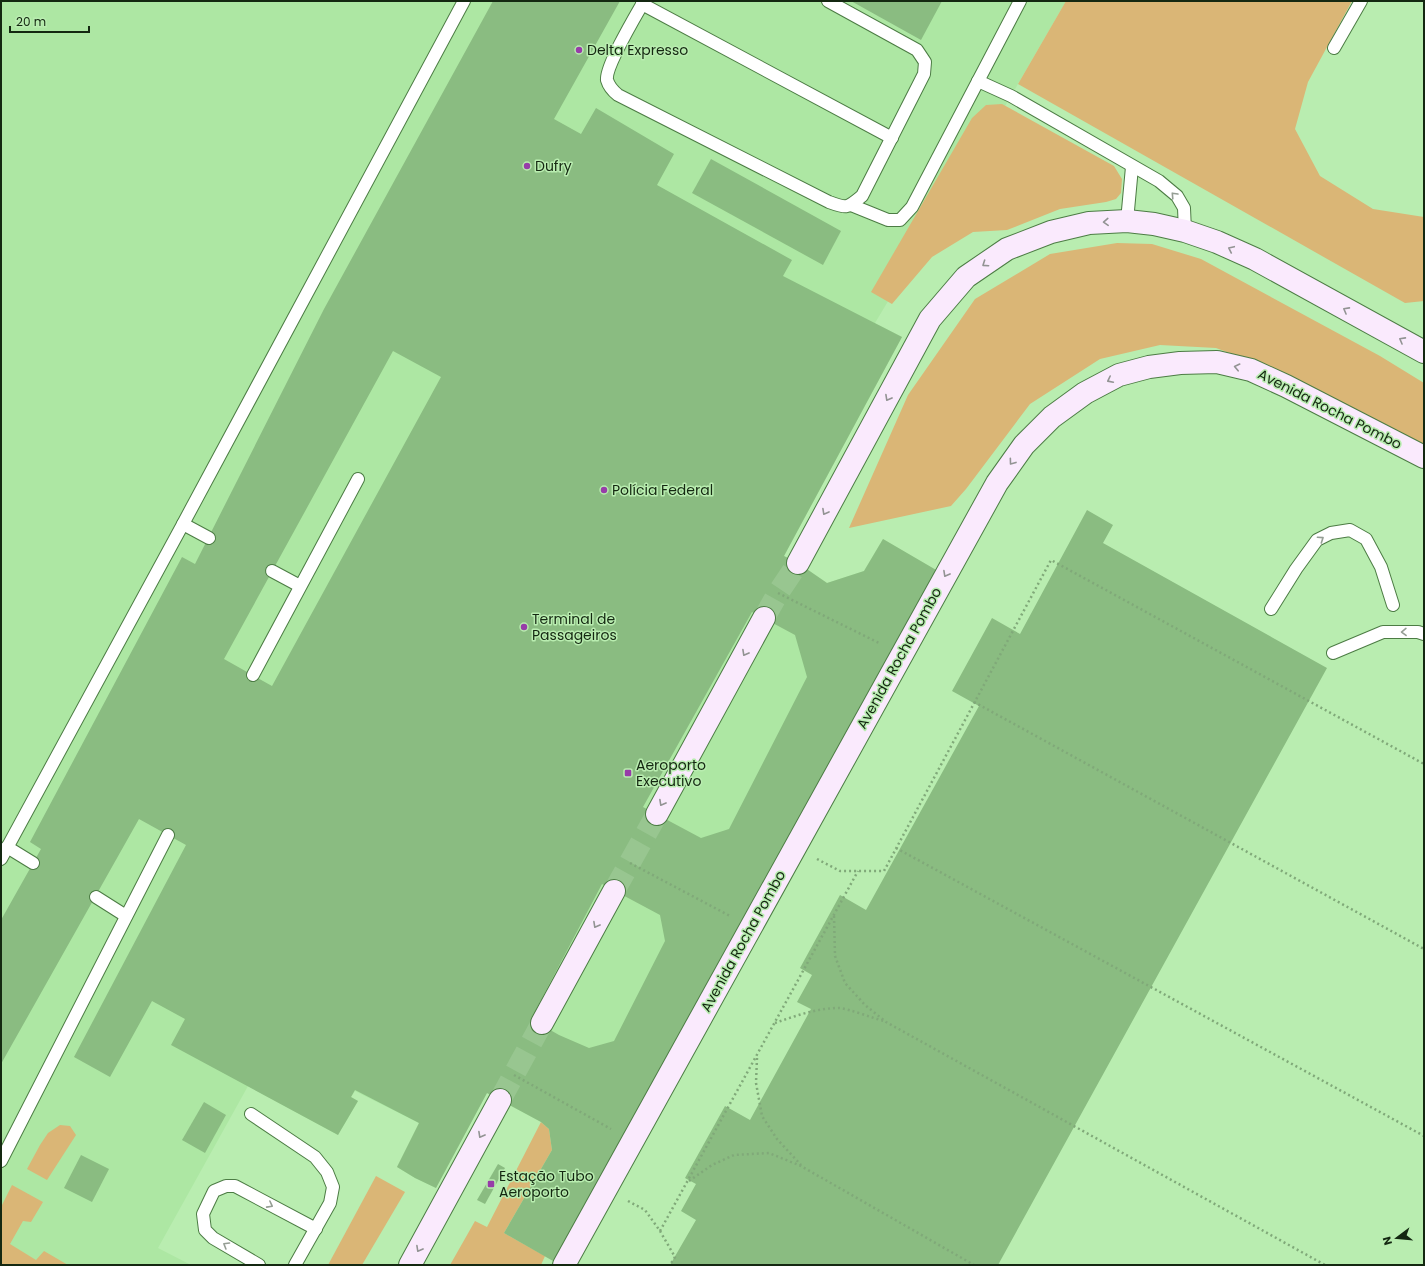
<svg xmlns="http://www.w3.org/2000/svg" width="1425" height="1266" font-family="Poppins,sans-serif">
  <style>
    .built { fill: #ade7a3 }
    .green { fill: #dab676 }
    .building { fill: #8abc81; fill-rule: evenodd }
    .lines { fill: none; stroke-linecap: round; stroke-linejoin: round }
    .secondary-tunnel { stroke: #98c690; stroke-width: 22; stroke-dasharray: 22 11; stroke-linecap: butt }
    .lane-casing { stroke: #4c7c44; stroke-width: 14 }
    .secondary-casing { stroke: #4c7c44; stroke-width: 24 }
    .path { stroke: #80a979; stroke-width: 2.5; stroke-dasharray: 2 3; stroke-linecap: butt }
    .lane { stroke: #fff; stroke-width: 12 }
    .secondary { stroke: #faeafd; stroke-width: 22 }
    .oneway { stroke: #959e94 }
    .oneway2 { stroke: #929393 }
    .poi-dot { fill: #973da8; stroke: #b9edb0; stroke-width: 1.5 }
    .labels { text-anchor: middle; stroke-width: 3; stroke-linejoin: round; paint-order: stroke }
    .poi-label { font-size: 14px; fill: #142811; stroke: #b9edb0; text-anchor: start }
    .street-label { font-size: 14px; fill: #142811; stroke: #b9edb0 }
  </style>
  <rect width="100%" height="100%" fill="#b9edb0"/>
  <!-- built -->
  <polygon class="built" points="1,1 1066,1 1011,96 875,323 902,337 784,556 798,563 827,583 864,571 883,539 943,574 545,1256 504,1233 552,1150 549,1129 541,1122 487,1093 436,1188 415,1178 397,1167 419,1123 355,1091 351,1097 358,1101 338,1135 248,1086 158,1248 191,1265 1,1265"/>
  <!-- green -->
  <g class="green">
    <polygon points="1066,1 1352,1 1308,82 1295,129 1320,176 1373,209 1424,217 1424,301 1405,303 1018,84"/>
    <polygon points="1002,104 1114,166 1122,179 1121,193 1116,199 1106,202 1060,209 1007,230 973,232 932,257 892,304 871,292 972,118 986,105"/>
    <polygon points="1117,243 1152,244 1201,259 1380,356 1424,383 1424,446 1289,375 1216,348 1160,345 1100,359 1030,404 966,489 951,506 849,528 908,395 975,299 1050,254"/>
    <polygon points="541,1122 549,1129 552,1150 504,1233 545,1256 541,1265 450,1265 475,1221 487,1227"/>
    <polygon points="60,1125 70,1126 76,1135 47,1180 27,1169 40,1145 48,1133"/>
    <polygon points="376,1176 405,1192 362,1265 328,1265"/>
    <polygon points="12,1185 43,1202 31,1222 23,1221 10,1244 36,1260 44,1251 68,1265 1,1265 1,1207"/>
  </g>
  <!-- building -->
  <g class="building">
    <path d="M 493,1 L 620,1 L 554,119 L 581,134 L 596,108 L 674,154 L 657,185 L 792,260 L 783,276 L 902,337 L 784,556 L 798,563 L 827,583 L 864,571 L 883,539 L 943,574 L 560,1265 L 504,1233 L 552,1150 L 549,1129 L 541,1122 L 487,1093 L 436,1188 L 415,1178 L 397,1167 L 419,1123 L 355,1090 L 351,1097 L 358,1101 L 338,1135 L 171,1045 L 185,1019 L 152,1001 L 110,1077 L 74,1057 L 186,845 L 139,819 L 1,1064 L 1,920 L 41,849 L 30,842 L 182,557 L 195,564 L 324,309 ZM 393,351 L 441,377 L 272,686 L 224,659 ZM 752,612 L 795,635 L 807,677 L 729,829 L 701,838 L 643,807 ZM 602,884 L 660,915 L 665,941 L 614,1041 L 589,1048 L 559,1035 L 531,1019 Z"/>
    <polygon points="851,1 942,1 921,40"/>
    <polygon points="711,159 841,231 823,265 692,193"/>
    <polygon points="1087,510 1113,525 1103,543 1327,668 998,1265 670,1265 696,1220 681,1211 696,1184 685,1178 725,1106 750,1120 811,1009 797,1002 812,975 800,968 840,895 866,910 979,706 952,691 992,618 1020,634"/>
    <polygon points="204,1102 226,1115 205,1153 182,1140"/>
    <polygon points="81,1155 109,1169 92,1202 64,1188"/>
    <polygon points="498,1164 505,1168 485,1204 477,1200"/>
  </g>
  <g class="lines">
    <!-- secondary-tunnel -->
    <g class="secondary-tunnel">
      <polyline points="764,618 778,593 798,563"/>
      <polyline points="614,891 657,814"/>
      <polyline points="500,1100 542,1023"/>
    </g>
    <!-- lane casing -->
    <g class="lane-casing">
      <g id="lane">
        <path d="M 644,1 C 636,15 605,67 607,80 C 609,87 613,91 618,95 L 829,202 C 848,209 847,208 862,196 L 924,74 L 925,62 L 917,50 L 828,1"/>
        <polyline points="642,4 892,138"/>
        <polyline points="1334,48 1361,1"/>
        <polyline points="978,81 1011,96 1159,181 1177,196 1184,208 1185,231"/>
        <polyline points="851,205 888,220 900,220 912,207 1020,1"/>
        <polyline points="1127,221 1132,167"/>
        <polyline points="183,524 209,538"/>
        <polyline points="272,571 300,586"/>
        <polyline points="1271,609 1296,569 1317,540 1331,533 1350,530 1366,539 1381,567 1393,605"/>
        <polyline points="1333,653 1383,632 1418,632 1424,634"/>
        <polyline points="253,675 358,479"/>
        <polyline points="7,847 33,863"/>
        <polyline points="1,859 183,524 464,1"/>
        <polyline points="96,897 126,916"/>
        <polyline points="251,1114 315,1157 327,1172 333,1187 330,1203 295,1265"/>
        <polyline points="1,1161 168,835"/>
        <polyline points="259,1265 213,1238 205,1230 203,1214 214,1191 226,1186 235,1186 316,1229"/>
      </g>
    </g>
    <!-- secondary casing -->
    <g class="secondary-casing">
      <g id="secondary">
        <polyline points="798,563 930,319 966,277 1007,249 1051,232 1089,223 1127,221 1154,224 1185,231 1217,242 1255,259 1424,352"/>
        <polyline points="657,814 764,618"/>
        <polyline points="542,1023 614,891"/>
        <polyline points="410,1265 500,1100"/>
        <polyline points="564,1265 997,483 1024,445 1052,417 1085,393 1119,375 1149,367 1180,363 1217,362 1251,370 1286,386 1424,457"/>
      </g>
    </g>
    <!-- path -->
    <g class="path">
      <polyline points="778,593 879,643"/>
      <polyline points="974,702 1424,949"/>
      <polyline points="896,848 1424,1136"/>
      <polyline points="817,859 840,871 884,871 1051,560 1424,764"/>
      <polyline points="630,863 730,916"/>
      <polyline points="834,916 835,956 845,983 865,1005 886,1022 1325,1265"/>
      <path d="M 775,1023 C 795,1016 817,1008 839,1008 C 850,1009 872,1018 884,1021"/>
      <polyline points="757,1058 756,1083 762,1116 777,1139 801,1165"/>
      <polyline points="514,1075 611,1129"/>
      <polyline points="689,1181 712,1165 734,1155 769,1153 801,1166 974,1265"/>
      <polyline points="628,1201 645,1210 660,1231 675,1257 670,1265"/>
      <polyline points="660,1231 858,871"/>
    </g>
    <!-- lane -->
    <use href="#lane" class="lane"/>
    <!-- secondary -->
    <use href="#secondary" class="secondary"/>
  </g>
  <!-- one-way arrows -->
  <defs><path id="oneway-chevron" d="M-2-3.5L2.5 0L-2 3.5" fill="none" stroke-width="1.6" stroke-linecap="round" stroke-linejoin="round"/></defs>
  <g class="oneway">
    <use href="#oneway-chevron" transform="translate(1174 195) rotate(-133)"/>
    <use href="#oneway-chevron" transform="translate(1321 539) rotate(-34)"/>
    <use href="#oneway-chevron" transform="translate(1404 632) rotate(179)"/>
    <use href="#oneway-chevron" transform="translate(270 1205) rotate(28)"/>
    <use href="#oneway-chevron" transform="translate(226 1245) rotate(-149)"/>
  </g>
  <g class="oneway2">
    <use href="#oneway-chevron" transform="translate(1106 222) rotate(177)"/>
    <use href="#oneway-chevron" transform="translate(1231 249) rotate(-155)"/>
    <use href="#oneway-chevron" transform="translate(985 264) rotate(146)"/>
    <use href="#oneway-chevron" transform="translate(1346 310) rotate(-151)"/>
    <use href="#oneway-chevron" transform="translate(1402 340) rotate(-151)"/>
    <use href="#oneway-chevron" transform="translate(1237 367) rotate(-167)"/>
    <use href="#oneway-chevron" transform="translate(1110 380) rotate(153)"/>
    <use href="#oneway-chevron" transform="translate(888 398) rotate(119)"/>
    <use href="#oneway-chevron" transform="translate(1012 462) rotate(126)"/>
    <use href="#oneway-chevron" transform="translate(825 512) rotate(119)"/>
    <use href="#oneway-chevron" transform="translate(946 574) rotate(119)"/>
    <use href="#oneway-chevron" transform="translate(745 653) rotate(119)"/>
    <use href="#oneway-chevron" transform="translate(662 803) rotate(119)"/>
    <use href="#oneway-chevron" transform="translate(596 925) rotate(119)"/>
    <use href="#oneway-chevron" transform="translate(481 1135) rotate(119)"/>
    <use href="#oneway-chevron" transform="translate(419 1249) rotate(119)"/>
  </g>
  <!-- markers -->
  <g class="poi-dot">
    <circle cx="579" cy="50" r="4"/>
    <circle cx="527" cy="166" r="4"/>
    <circle cx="604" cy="490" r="4"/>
    <circle cx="524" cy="627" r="4"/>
    <rect x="624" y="769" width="8" height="8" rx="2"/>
    <rect x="487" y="1180" width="8" height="8" rx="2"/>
  </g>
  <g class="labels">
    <!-- poi labels -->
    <g class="poi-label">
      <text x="587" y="55">Delta Expresso</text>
      <text x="535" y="171">Dufry</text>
      <text x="612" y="495">Polícia Federal</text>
      <text x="532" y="624">Terminal de<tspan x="532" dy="16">Passageiros</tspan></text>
      <text x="636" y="770">Aeroporto<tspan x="636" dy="16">Executivo</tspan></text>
      <text x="499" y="1181">Estação Tubo<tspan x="499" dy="16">Aeroporto</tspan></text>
    </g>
    <!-- street labels -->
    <g class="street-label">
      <text transform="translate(1330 409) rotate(27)" y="5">Avenida Rocha Pombo</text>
      <text transform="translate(899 658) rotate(-61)" y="5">Avenida Rocha Pombo</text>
      <text transform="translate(743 941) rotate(-61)" y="5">Avenida Rocha Pombo</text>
    </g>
  </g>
  <!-- border -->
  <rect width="1425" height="1266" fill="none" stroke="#142811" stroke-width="4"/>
  <!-- north arrow -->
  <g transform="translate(1397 1238) rotate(254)" stroke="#b9edb0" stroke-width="3" paint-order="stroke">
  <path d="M0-3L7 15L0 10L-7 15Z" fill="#142811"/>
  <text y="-6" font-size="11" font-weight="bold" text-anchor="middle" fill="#142811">N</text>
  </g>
  <!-- scale -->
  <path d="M10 26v6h79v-6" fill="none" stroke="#142811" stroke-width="2"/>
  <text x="16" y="26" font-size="12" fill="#142811" stroke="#b9edb0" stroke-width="3" paint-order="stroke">20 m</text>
</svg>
